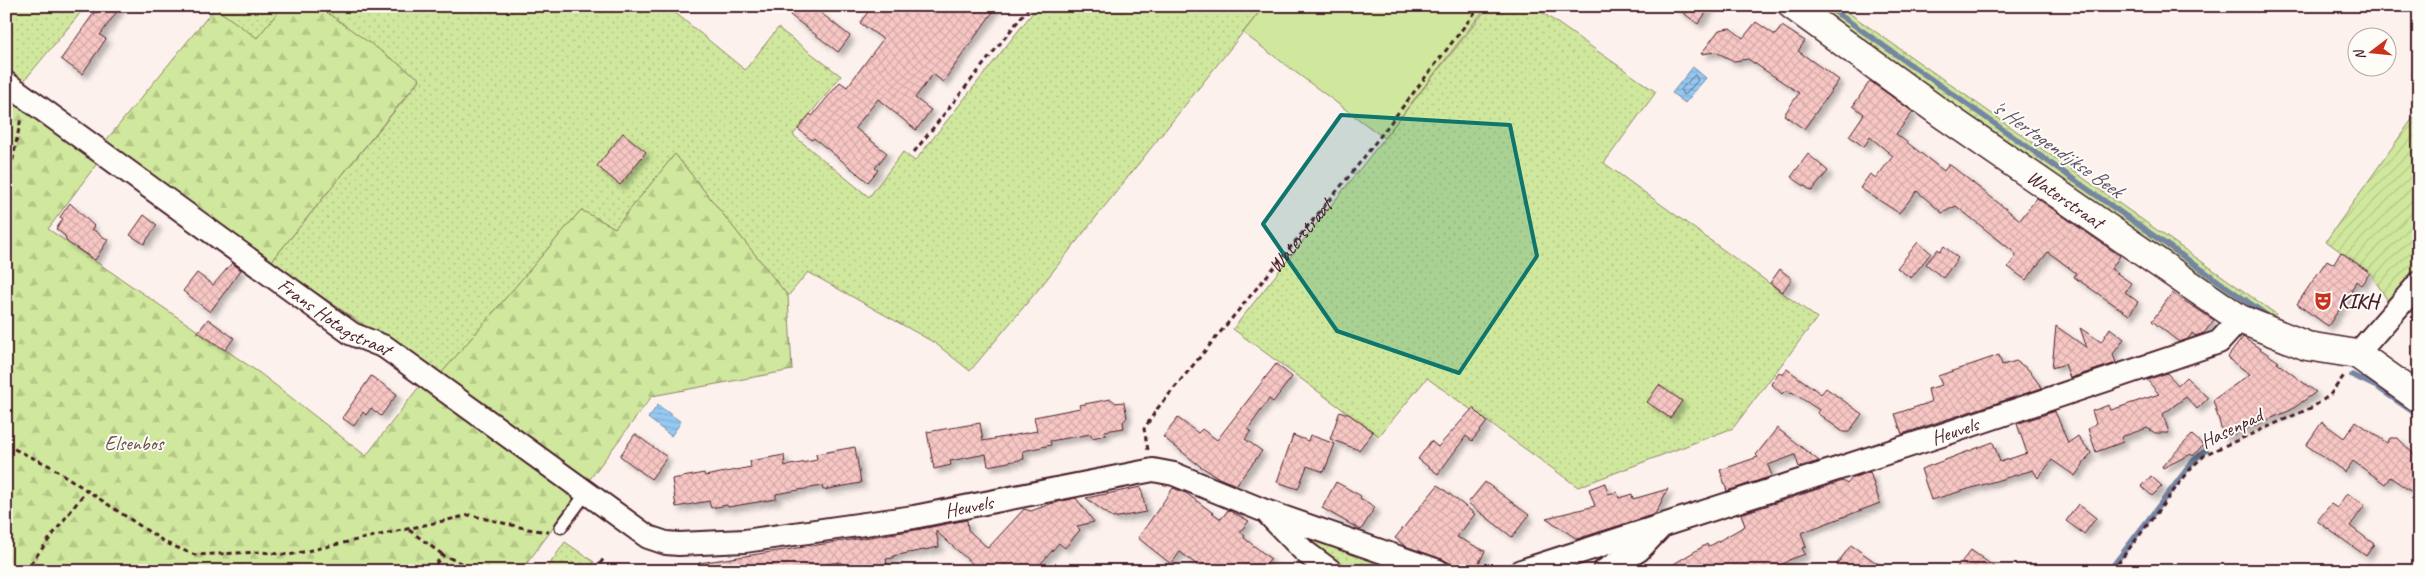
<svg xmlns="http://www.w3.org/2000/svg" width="2425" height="577" font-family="Caveat,sans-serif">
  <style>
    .grass { fill: url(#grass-dots); stroke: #8d8464 }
    .forest { fill: url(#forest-firs); stroke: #8d8464 }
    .garden { fill: url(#garden-furrows); stroke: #8d8464 }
    .pitch { fill: #d0e89d; stroke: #8d8464 }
    .water { fill: url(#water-rules); stroke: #7685a2 }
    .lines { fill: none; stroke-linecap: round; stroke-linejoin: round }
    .shore { stroke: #68637b; stroke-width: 1 }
    .stream { stroke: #7685a2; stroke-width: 5.5 }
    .building { fill: url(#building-cross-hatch); stroke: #4a1f2b; filter: url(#shadow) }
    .service-casing { stroke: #4a1f2b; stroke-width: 15 }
    .minor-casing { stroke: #4a1f2b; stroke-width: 26 }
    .tertiary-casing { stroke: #4a1f2b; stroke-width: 31 }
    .path { stroke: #4a1f2b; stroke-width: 3; stroke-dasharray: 5 4; stroke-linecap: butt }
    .service { stroke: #fdfcf7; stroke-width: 11 }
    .minor { stroke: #fdfcf7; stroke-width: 22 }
    .tertiary { stroke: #fdfcf7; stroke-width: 28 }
    .marked { fill: #0f766e; fill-opacity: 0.2; stroke: #0f766e; stroke-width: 4; stroke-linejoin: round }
    .labels { text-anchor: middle; stroke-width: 4; stroke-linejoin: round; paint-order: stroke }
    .street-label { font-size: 20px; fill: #4a1f2b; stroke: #fdfcf7 }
    .poi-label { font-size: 20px; font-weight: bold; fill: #4a1f2b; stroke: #fdfcf7; text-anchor: start }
    .park-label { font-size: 20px; fill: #6c5148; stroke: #fdfcf7 }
    .water-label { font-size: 21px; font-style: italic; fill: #605267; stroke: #fdfcf7 }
  </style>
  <defs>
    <pattern id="grass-dots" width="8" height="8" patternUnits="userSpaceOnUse" patternTransform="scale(1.25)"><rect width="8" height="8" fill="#d0e89d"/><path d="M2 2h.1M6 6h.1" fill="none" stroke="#b4c787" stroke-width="1.8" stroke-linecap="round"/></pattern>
    <pattern id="forest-firs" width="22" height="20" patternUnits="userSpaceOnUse" patternTransform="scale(1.25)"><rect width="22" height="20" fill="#d0e89d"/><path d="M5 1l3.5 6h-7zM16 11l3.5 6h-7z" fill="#b4c787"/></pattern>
    <pattern id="garden-furrows" width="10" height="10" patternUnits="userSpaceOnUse" patternTransform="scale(1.25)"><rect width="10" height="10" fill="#d0e89d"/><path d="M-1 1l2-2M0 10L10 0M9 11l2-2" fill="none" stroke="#b4c787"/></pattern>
    <pattern id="water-rules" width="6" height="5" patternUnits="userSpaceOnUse" patternTransform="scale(1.25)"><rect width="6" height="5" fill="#94c9f2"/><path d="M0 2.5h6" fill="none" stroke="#81acd0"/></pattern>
    <pattern id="building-cross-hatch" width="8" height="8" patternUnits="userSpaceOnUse" patternTransform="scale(1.25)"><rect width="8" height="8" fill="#f7c7c4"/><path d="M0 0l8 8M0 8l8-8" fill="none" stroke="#d5aaa9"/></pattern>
    <filter id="shadow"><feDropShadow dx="4.5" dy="4.5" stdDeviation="2.5" flood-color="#0004"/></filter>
  </defs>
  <rect width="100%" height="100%" fill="#fcf1ed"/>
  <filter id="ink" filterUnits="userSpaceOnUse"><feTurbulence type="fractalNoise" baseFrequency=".02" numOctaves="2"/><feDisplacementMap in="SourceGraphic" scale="10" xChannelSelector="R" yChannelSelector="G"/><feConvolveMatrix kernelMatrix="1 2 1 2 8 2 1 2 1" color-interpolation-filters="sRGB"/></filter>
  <g filter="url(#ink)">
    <!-- grass -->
    <g class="grass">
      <polygon points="6,6 86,6 23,82 6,70"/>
      <polygon points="212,6 283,6 257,38"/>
      <polygon points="318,6 667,6 745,70 778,28 841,76 793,135 869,197 903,152 915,161 1038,6 1264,6 1042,285 970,371 935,343 808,272 788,296 675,154 615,228 581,210 439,376 271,262 420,80"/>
      <polygon points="1489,6 1533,6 1656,92 1604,163 1817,318 1733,428 1578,487 1427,378 1379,436 1233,329"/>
      <polygon points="1813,6 1839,6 2276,314 2268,324 2252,316"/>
      <polygon points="1306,533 1402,571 1339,571 1304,537"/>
      <polygon points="565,542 594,562 588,571 545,571"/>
    </g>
    <!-- forest -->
    <polygon class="forest" points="283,6 318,6 420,79 271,262 98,162 48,229 261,374 366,456 418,388 439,376 581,210 615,228 675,154 788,296 792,370 652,396 521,571 6,571 6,92 94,155 215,8 257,38"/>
    <!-- garden -->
    <polygon class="garden" points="2413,118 2419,122 2419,269 2390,304 2370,273 2326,241"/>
    <!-- pitch -->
    <polygon class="pitch" points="1264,6 1487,6 1384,138 1243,33"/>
    <!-- water -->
    <g class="water">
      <polygon points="1693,67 1706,78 1685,103 1672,93"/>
      <polygon points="658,405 681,422 671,436 648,418"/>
    </g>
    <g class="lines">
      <!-- shore -->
      <polygon class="shore" points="1695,75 1698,80 1686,94 1683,95 1681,90"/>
      <!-- stream -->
      <g class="stream">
        <polyline points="1827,6 2268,316"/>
        <polyline points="2352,375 2377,387 2419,416"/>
        <polyline points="2109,571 2194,460 2206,450"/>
      </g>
    </g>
    <!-- building -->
    <g class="building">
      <polygon points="99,6 121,6 100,35 106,39 82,74 61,59"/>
      <polygon points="797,6 812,6 850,36 838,52 790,15"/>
      <polygon points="872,6 997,6 943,82 933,74 915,98 931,110 916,130 878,99 855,128 887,153 875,168 878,170 868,182 814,138 812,140 798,129 810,114 812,116 840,82 847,87 883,39 860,23"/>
      <polygon points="1674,6 1711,6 1698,24"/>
      <polygon points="1756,22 1775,35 1782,26 1805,41 1798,51 1839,80 1804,129 1784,115 1799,93 1748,59 1734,61 1716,52 1701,54 1719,30 1730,28 1743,38"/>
      <polygon points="1870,81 1913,112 1896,134 1944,171 1949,164 2020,220 2037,198 2120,256 2111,269 2131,283 2125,292 2138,302 2129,315 2074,277 2076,273 2048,252 2026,280 2008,267 2016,256 2015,253 1956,206 1942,213 1917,191 1899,213 1860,188 1870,174 1876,178 1893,156 1870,137 1864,147 1849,136 1864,114 1853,106"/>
      <polygon points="623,133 646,152 620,185 597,166"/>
      <polygon points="1808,154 1828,171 1812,191 1791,177"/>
      <polygon points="70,203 94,226 92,229 108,240 95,260 67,242 65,236 56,229 63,219 60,217"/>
      <polygon points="144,215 157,225 144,244 130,235"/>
      <polygon points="1918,242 1931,253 1911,278 1897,268"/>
      <polygon points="1944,246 1958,258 1943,278 1926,264 1938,249 1940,251"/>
      <polygon points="2341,252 2370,273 2361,285 2356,281 2351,292 2328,326 2297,304 2327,260 2334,264"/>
      <polygon points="232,263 241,270 210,312 183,291 197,273 213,285"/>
      <polygon points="1780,269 1792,279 1782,292 1770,283"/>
      <polygon points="2172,293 2214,320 2204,333 2195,336 2192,333 2188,339 2179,342 2152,321"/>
      <polygon points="208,319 234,338 225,350 198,332"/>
      <polygon points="2056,326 2087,348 2080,328 2101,342 2110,328 2124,339 2113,354 2116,363 2070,378 2065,364 2052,368"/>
      <polygon points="2243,337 2279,362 2277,363 2316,392 2291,410 2224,438 2213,400 2250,374 2227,358"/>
      <polygon points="1999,355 2002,365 2016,361 2028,369 2042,388 1902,434 1895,414 1931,402 1928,389 1942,385 1938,376"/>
      <polygon points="1276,364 1292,377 1273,402 1269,399 1248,429 1251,431 1245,439 1262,451 1236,485 1219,478 1200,466 1163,437 1178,418 1198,433 1202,429 1217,440"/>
      <polygon points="1787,369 1821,394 1826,388 1862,414 1849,432 1843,432 1817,413 1819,410 1792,392 1791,393 1786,390 1782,394 1771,384 1779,372 1783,375"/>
      <polygon points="2167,373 2178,385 2186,377 2208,398 2197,409 2186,397 2163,414 2169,433 2155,433 2147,428 2121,437 2123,442 2096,452 2088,429 2096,423 2092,411 2109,405 2111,410 2159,394 2147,380"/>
      <polygon points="371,376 397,394 381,416 371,408 366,415 363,412 354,426 342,418"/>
      <polygon points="1659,385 1682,401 1670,418 1647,402"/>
      <polygon points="1111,399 1116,403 1124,402 1127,417 1123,422 1124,428 1105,431 1106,435 1092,438 1091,434 1050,441 1051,445 1023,451 1024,459 988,466 986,454 950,461 951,465 934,469 927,432 980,423 983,441 1037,431 1034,417 1080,408 1079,405"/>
      <polygon points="1473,408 1487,422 1472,441 1466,436 1438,474 1418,459 1431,441 1438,447"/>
      <polygon points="1340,411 1350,415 1373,432 1359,450 1330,439"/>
      <polygon points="2055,411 2068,443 2078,436 2091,453 2075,476 2052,460 2038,478 2033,470 1931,500 1921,469 1993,442 2000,462 2027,453 2017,424"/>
      <polygon points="2356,421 2387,443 2390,438 2398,438 2419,460 2419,497 2390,477 2385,484 2353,461 2345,472 2306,445 2322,422 2344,438"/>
      <polygon points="1777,428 1819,461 1799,467 1795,455 1768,465 1772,476 1727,491 1720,470 1758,457 1756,455"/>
      <polygon points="635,434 667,457 651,479 620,456"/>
      <polygon points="1293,435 1308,441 1310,435 1335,444 1324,472 1307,466 1298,489 1277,482"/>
      <polygon points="2192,435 2203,445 2193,456 2191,454 2163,468 2162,466"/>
      <polygon points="855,447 861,483 823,490 822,486 776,494 776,499 728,507 727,505 711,508 709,501 676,507 672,479 704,473 705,476 751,467 750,461 784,455 785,466 817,460 816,454"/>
      <polygon points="1870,472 1880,503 1801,533 1806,547 1802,548 1805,554 1789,560 1772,571 1662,571 1707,544 1708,547 1745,526 1741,514 1843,481 1847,484 1852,478"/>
      <polygon points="2151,476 2162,486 2152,496 2141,486"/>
      <polygon points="1336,482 1361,496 1360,498 1375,507 1361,530 1322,508"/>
      <polygon points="1485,482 1529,515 1512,537 1468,503"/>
      <polygon points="1605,483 1608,494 1617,492 1619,498 1632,494 1633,499 1668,489 1655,514 1577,539 1546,518 1595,506 1589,489"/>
      <polygon points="1438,485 1475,514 1457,537 1485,551 1475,571 1466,571 1442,559 1405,546 1395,538"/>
      <polygon points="1141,487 1146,512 1113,518 1086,498"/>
      <polygon points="1173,488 1186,493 1221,519 1228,510 1249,521 1240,532 1245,536 1244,538 1271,559 1261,571 1205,571 1180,552 1171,564 1138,538"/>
      <polygon points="2347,493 2365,505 2350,526 2374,544 2366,556 2317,521 2331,504 2337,508"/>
      <polygon points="1076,498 1094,522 1077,526 1080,530 1065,548 1059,543 1034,571 980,571 936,531 939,547 893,556 893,558 886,559 888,571 867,571 867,567 846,571 844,564 841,564 840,562 782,571 699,571 699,563 916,530 967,520 968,530 988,548 1024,509 1031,511 1050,504"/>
      <polygon points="2078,504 2096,518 2084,534 2066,521"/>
      <polygon points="1851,545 1888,571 1844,571 1836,565"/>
      <polygon points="1971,550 2000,571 1954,571"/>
    </g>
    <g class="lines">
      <!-- service casing -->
      <g class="service-casing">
        <polyline id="service" points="561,527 587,492"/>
      </g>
      <!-- minor casing -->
      <g class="minor-casing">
        <g id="minor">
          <path id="s2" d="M 6,83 L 352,334 L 385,347 L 648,537 L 666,543 L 679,544 L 745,541 L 914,517 L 1153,470 L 1174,474 L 1265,511 L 1438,571"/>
          <polyline points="2357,354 2419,283"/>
          <polyline points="1269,515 1305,552 1331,571"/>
          <path id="s3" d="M 1521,571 L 1939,436 L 2219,342 L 2240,319"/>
          <polyline points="1604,571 1639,550 1659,529"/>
        </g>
      </g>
      <!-- tertiary casing -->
      <g class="tertiary-casing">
        <g id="tertiary">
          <path id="s4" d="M 1793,6 L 1942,114 L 2240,319 L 2307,346 L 2357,354 L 2419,398"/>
        </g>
      </g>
      <!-- path -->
      <g class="path">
        <polyline points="914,152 1030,6"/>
        <polyline points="6,167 13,159 21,118"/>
        <polyline points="6,445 50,466 166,543 195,555 260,552 289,555 470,515 528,529 549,532"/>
        <path id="s1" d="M 1148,450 L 1144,429 L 1157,409 L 1355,169 L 1480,6"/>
        <polyline points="409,530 443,555"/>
        <polyline points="25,571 86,491"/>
        <polyline points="430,571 443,555 479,571"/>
        <polyline points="595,571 604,558"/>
        <polyline points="2112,571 2192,467 2206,454 2313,407 2330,395 2345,374"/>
      </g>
      <!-- service -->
      <use href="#service" class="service"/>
      <!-- minor -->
      <use href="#minor" class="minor"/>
      <!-- tertiary -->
      <use href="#tertiary" class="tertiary"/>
    </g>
  </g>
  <!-- marked area -->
  <path class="marked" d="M 1341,115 L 1510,125 L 1537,256 L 1459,373 L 1337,331 L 1263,224 Z"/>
  <!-- icons -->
  <defs>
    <g id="theatre-bare" transform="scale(1.5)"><path d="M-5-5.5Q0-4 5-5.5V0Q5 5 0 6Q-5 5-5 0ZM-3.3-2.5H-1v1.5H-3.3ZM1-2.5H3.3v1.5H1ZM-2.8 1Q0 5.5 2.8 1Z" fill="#c8321e" stroke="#fdfcf7" stroke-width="2.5" paint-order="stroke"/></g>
  </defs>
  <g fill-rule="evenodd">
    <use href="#theatre-bare" x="2323" y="301"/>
  </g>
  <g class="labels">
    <!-- street labels -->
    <g class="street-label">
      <text dy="7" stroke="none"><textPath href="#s4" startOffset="334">Waterstraat</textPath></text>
      <text dy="7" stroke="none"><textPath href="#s1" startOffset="270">Waterstraat</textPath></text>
      <text dy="7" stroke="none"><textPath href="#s2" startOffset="404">Frans Hotagstraat</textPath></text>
      <text transform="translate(2231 428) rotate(-26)" y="7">Hasenpad</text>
      <text dy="7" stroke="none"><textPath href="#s3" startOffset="456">Heuvels</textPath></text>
      <text dy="7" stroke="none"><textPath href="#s2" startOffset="1112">Heuvels</textPath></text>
    </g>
    <!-- poi labels -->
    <g class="poi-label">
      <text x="2338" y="308">KIKH</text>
    </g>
    <!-- park labels -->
    <g class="park-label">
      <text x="134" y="450">Elsenbos</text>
    </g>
    <!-- water labels -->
    <g class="water-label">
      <text transform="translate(2057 148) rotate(35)" y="7">'s Hertogendijkse Beek</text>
    </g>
  </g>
  <!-- margin -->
  <rect width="2425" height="577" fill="none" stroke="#fdfcf7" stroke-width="25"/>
  <rect x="12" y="12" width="2400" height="552" fill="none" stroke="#4a1f2b" stroke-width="2" filter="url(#ink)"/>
  <!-- north arrow -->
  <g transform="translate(2372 52) rotate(254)"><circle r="24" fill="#fdfcf7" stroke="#b5a4a5"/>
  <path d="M0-4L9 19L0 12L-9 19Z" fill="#c8321e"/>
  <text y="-8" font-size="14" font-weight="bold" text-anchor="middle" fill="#4a1f2b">N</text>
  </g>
</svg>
